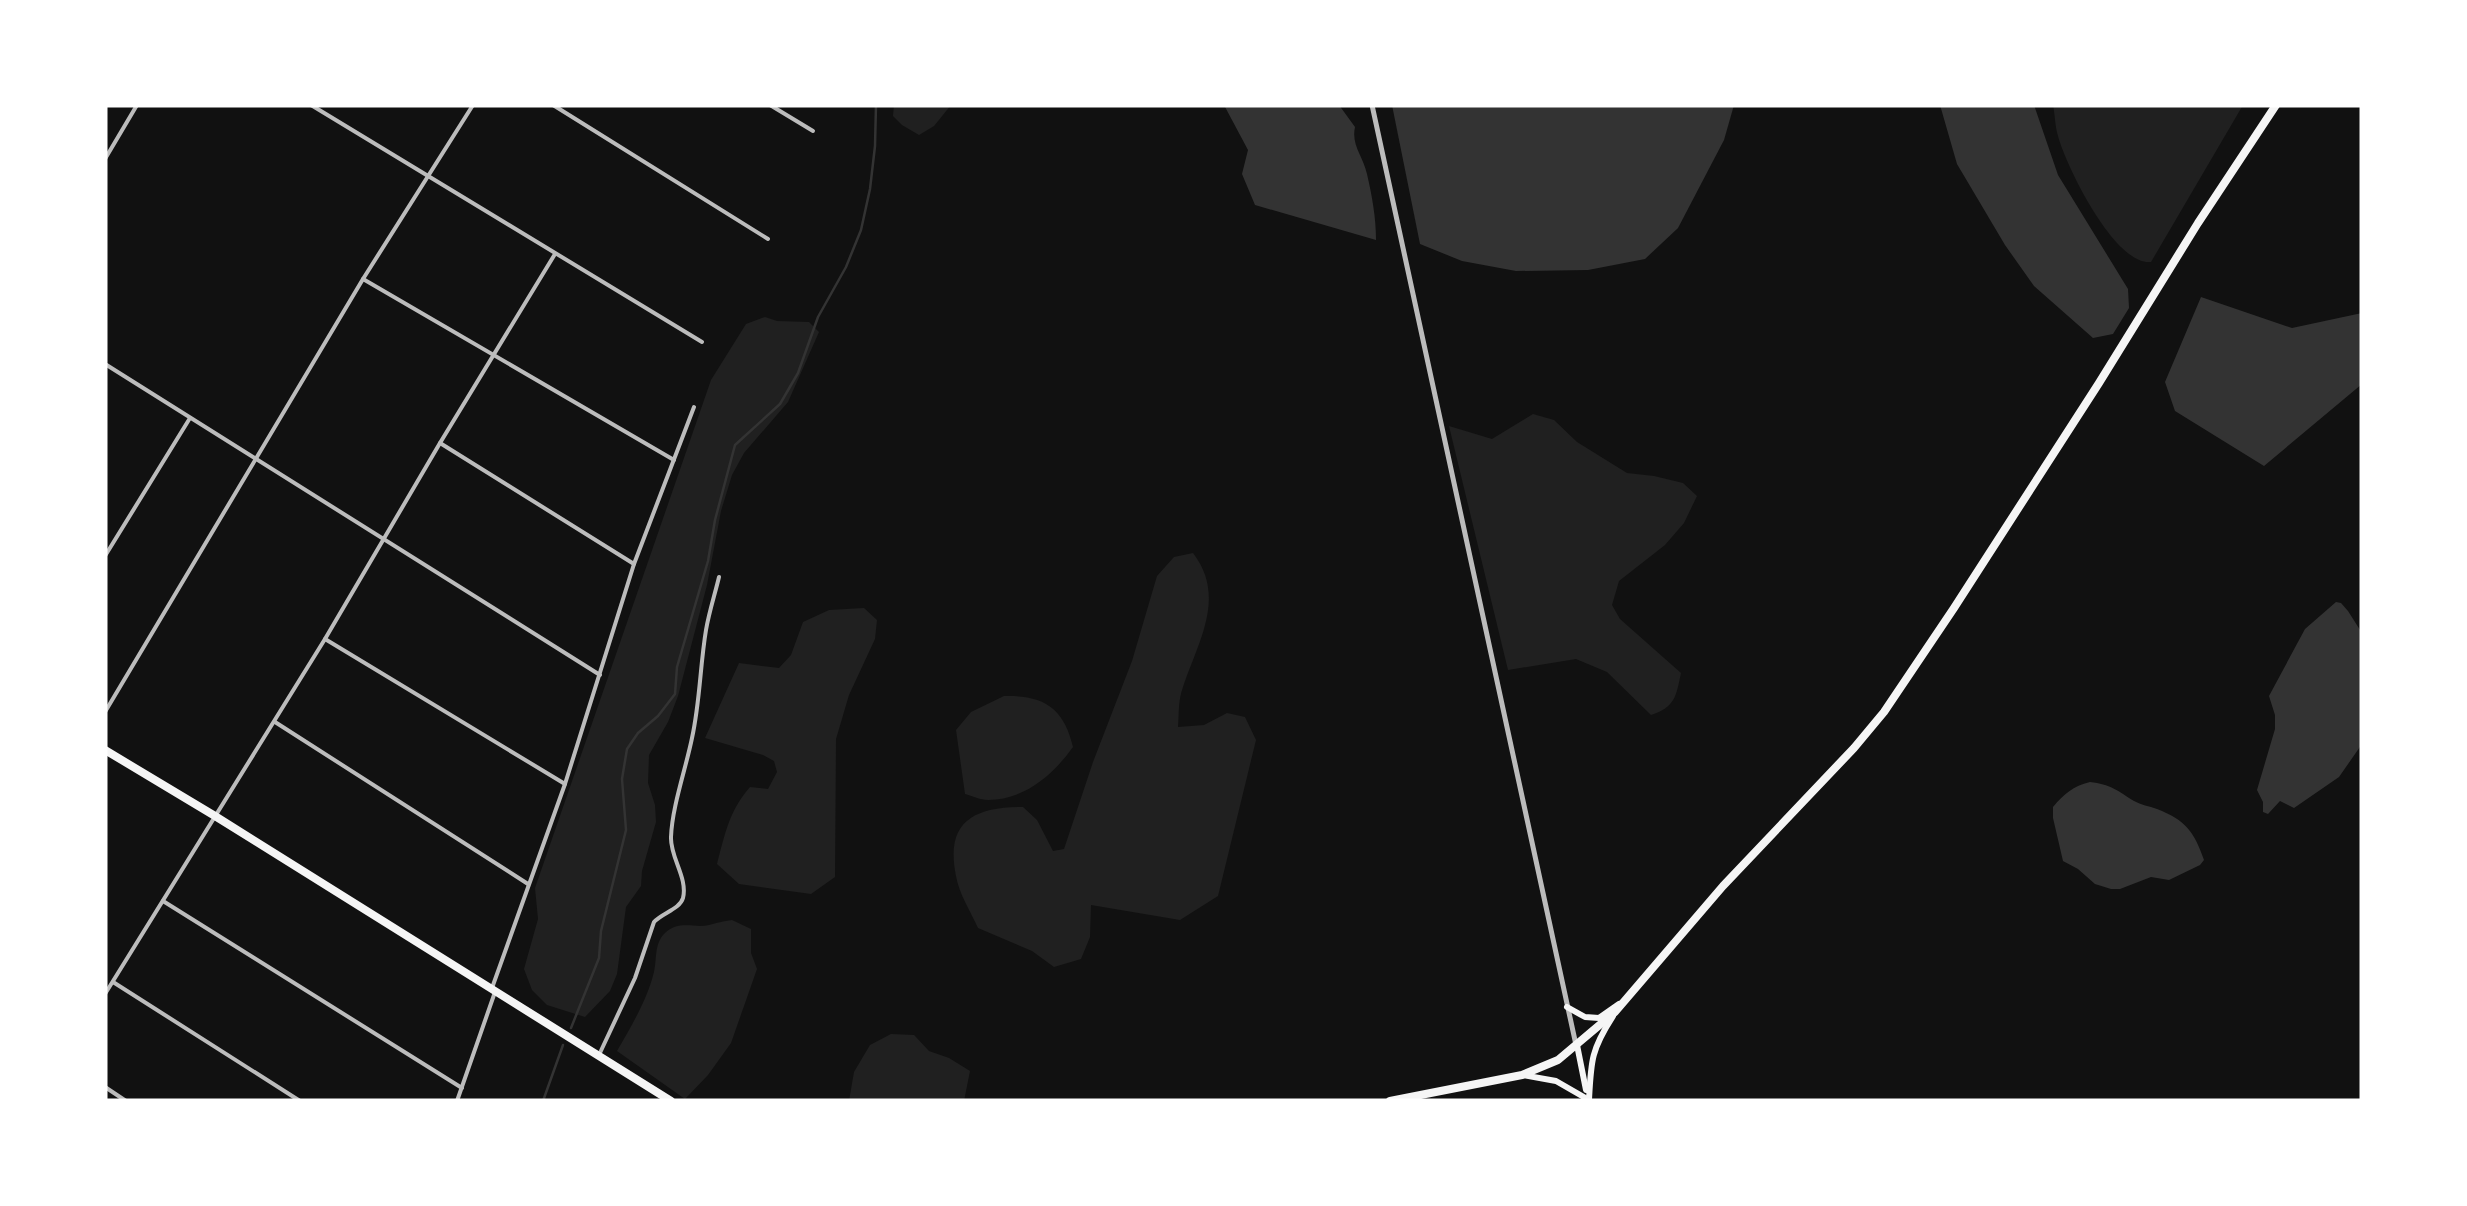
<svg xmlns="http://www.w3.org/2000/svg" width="2467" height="1206" font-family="Georgia,serif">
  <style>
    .green { fill: #202020 }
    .water { fill: #333 }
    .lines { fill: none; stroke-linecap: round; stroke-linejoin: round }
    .stream { stroke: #333; stroke-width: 2.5 }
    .minor { stroke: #bcbcbc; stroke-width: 4 }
    .tertiary { stroke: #bcbcbc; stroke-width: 5 }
    .primary { stroke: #f5f5f5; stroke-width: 6 }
    .trunk { stroke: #f5f5f5; stroke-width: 8 }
  </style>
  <rect width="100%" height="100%" fill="#111"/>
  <!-- green -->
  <g class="green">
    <polygon points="894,105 951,105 934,126 919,135 902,125 893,116"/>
    <path d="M 2053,105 L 2243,105 L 2151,262 C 2115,266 2066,166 2058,136 C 2055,126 2055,115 2053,105 Z"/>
    <polygon points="765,317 777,321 809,322 819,332 788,402 744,453 732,475 721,511 707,585 678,696 668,722 649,755 648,783 655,805 656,822 642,871 641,886 626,907 617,974 610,991 585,1017 547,1005 532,990 524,969 538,919 535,888 711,380 746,324"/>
    <path d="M 1533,414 L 1554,420 L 1577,442 L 1627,473 L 1654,476 L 1683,483 L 1697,496 L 1684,523 L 1665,545 L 1619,581 L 1612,605 L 1620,619 L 1681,673 C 1676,697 1675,707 1651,715 L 1607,672 L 1576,659 L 1508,670 L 1449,426 L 1492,439 Z"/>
    <path d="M 1193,553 C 1227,597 1198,642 1183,687 C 1178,700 1179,714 1178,727 L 1204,725 L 1227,713 L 1245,717 L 1256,740 L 1218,896 L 1180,920 L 1091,905 L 1090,937 L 1081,959 L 1054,967 L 1032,951 L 978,928 C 971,912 959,894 956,876 C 945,822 973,807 1023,807 L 1037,820 L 1053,851 L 1064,849 L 1093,762 L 1132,661 L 1157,576 L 1174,557 Z"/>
    <path d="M 864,608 L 877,620 L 875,639 L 849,695 L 836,739 L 835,877 L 811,894 L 739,884 L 717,864 C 725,834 729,811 750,787 L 768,789 L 777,772 L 774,761 L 763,755 L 705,738 L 739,663 L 779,668 L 791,655 L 803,622 L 829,610 Z"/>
    <path d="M 1004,696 C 1044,695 1064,708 1073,747 C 1053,775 1024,800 988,800 C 981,800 972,796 965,794 L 956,730 L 971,712 Z"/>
    <path d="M 732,920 L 751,929 L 751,953 L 757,969 L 731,1043 L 708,1075 L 685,1099 L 617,1051 C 632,1025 647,1000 654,972 C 657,959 654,945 664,934 C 679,919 695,929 709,925 C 717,923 723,921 732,920 Z"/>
    <polygon points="891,1034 914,1035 929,1051 949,1058 970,1071 964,1101 849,1101 854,1072 870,1045"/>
  </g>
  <!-- water -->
  <g class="water">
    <path d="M 1224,105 L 1339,105 L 1355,127 C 1351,145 1363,156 1367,174 C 1372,196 1376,217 1376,240 L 1255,205 L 1242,174 L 1248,150 Z"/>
    <polygon points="1392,105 1734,105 1724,140 1678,228 1645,259 1588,270 1516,271 1462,261 1420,244"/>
    <polygon points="1940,105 2034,105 2058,175 2128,289 2129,308 2113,334 2093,338 2034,286 2005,245 1957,164"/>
    <polygon points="2201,297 2292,328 2362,313 2362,384 2264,466 2175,411 2165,382"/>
    <polygon points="2336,602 2341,603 2348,611 2362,633 2362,744 2339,777 2294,808 2280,801 2268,814 2263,812 2263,802 2257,790 2275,729 2275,715 2269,696 2305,629"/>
    <path d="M 2090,782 C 2110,784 2118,791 2134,801 C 2141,805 2149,806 2157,809 C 2185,820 2194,831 2204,860 L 2200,865 L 2169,880 L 2151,877 L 2120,889 L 2111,889 L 2095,884 L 2078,869 L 2063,861 L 2053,818 L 2053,807 C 2064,794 2073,786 2090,782 Z"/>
  </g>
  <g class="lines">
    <!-- stream -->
    <g class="stream">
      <polyline points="571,1028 599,958 601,931 626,830 622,779 627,749 638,733 658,716 675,694 677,667 708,561 715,520 735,445 780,404 798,373 818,317 846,267 861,230 870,189 875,146 876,105"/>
      <polyline points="543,1101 563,1045"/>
    </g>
    <!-- minor -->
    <g class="minor">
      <polyline points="311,105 702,342"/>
      <polyline points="553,105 768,239"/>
      <polyline points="770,105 813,131"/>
      <polyline points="105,159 137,105"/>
      <polyline points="363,279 674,460"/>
      <polyline points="105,364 600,675"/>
      <polyline points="440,443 634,564"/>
      <polyline points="105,556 190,418"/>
      <polyline points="325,639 565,784"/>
      <polyline points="105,712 363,279 473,105"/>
      <polyline points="275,722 528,884"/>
      <polyline points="163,901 462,1088"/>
      <polyline points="113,982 300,1101"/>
      <polyline points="492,988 565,784 634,564 694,407"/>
      <polyline points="105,994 325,639 440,443 555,254"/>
      <path d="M 599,1055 L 635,978 L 654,922 C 662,913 680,909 683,898 C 688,878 670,857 671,837 C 672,807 686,768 692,738 C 700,702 700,666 706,630 C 709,612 715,594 719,577"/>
      <polyline points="105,1087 126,1101"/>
      <polyline points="457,1101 495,992"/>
    </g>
    <!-- tertiary -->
    <polyline class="tertiary" points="1372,105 1576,1045"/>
    <!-- primary -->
    <g class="primary">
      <polyline points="1567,1007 1585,1017 1599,1018 1619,1004"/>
      <polyline points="1577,1045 1586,1090"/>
      <polyline points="1523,1075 1556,1081 1589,1100"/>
      <path d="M 1589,1100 C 1591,1061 1591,1050 1613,1016"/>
    </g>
    <!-- trunk -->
    <g class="trunk">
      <polyline points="105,750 215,816 671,1101"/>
      <polyline points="1390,1101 1522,1075 1558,1060 1615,1012 1723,886 1854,748 1884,712 1954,608 2099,383 2198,223 2276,105"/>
    </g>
  </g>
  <!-- border -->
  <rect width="2467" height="1206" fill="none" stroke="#ffffff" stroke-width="215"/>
</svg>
